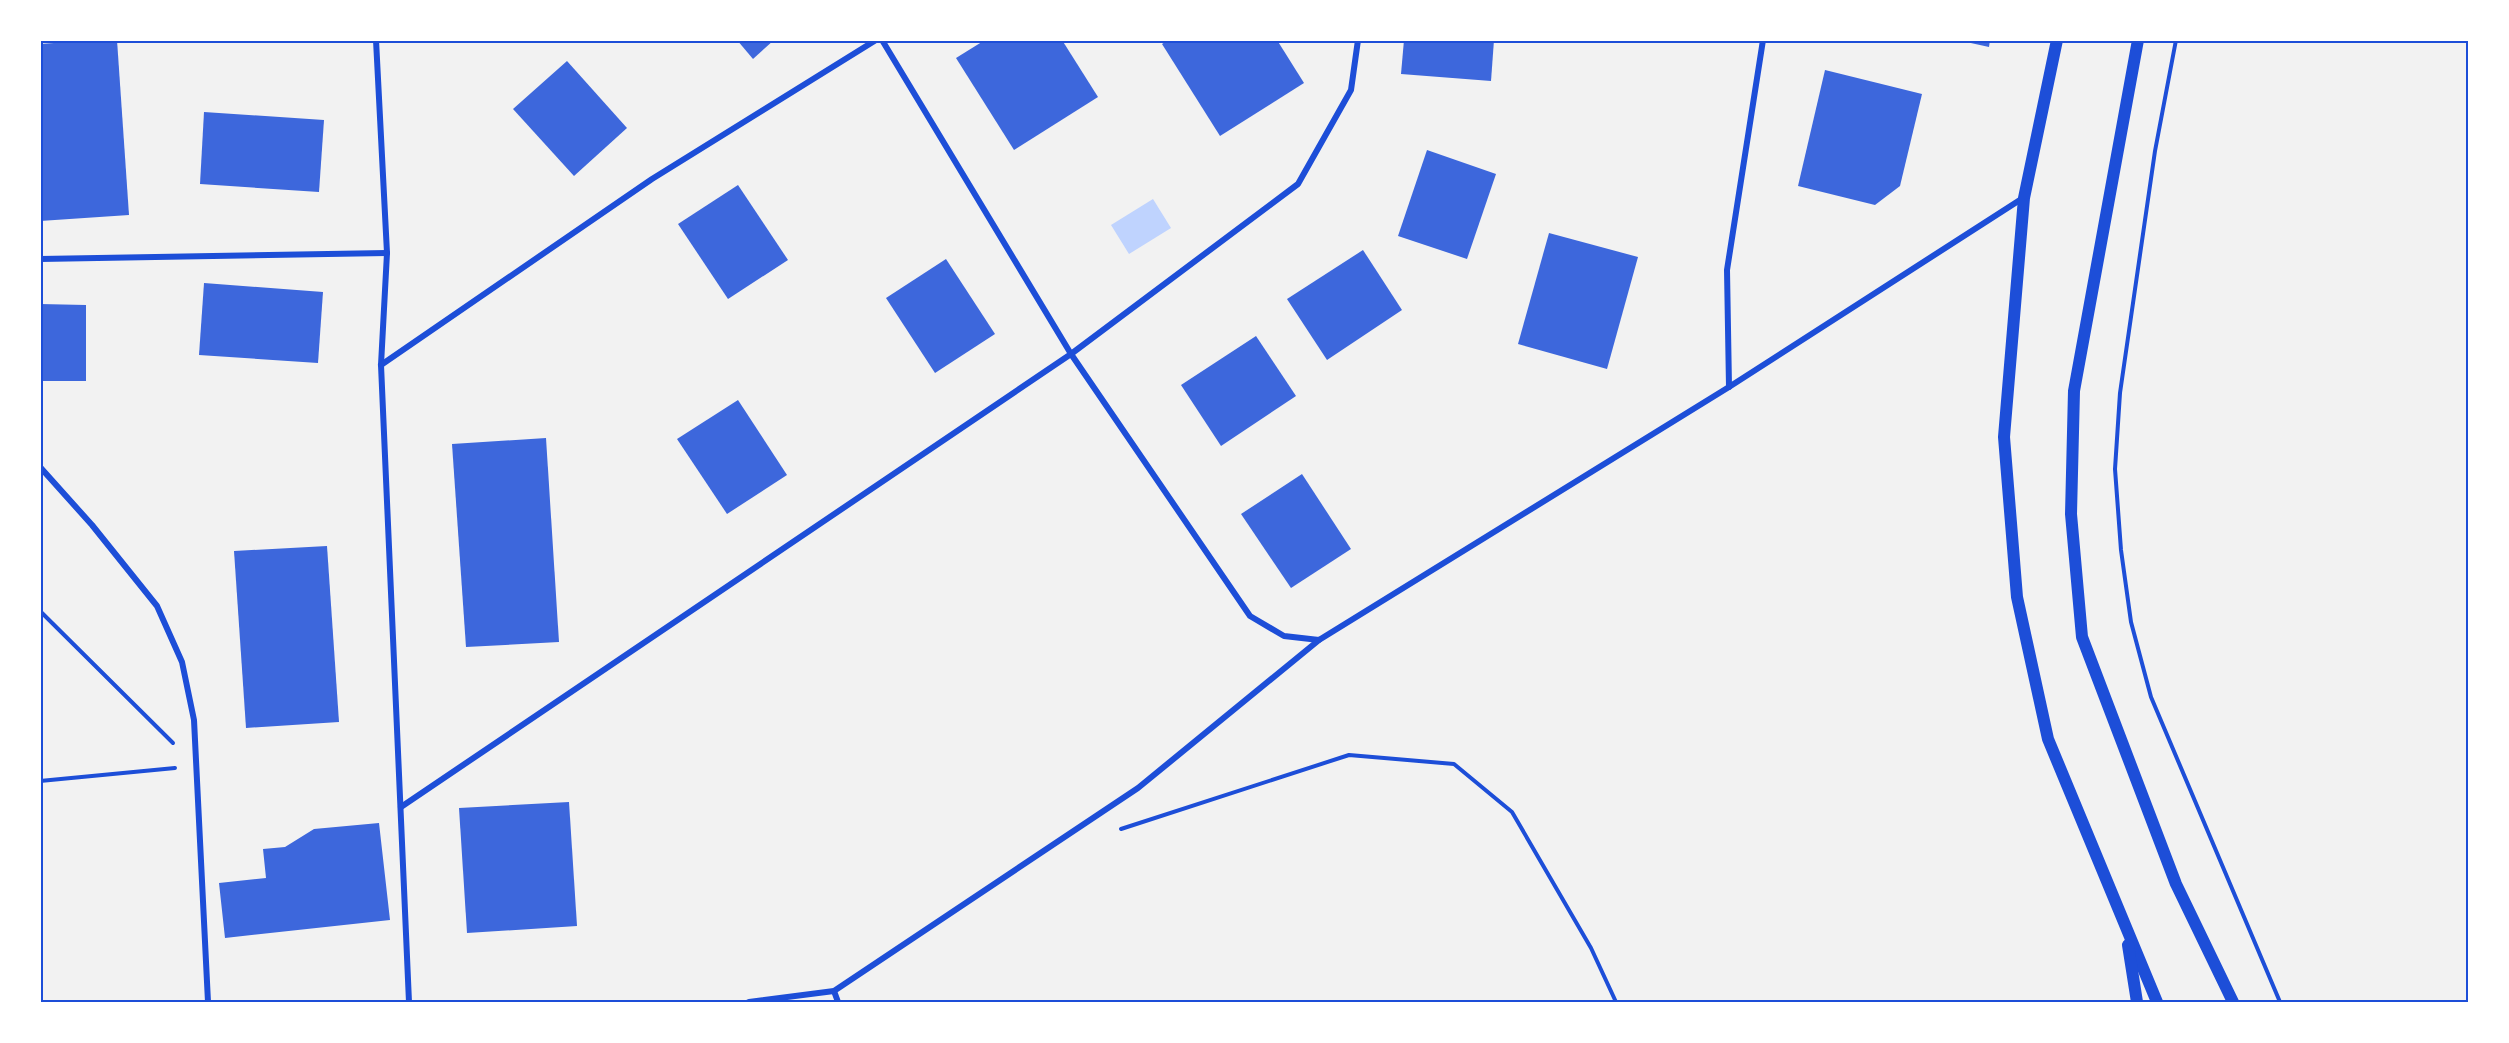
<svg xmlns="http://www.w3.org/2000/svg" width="2509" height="1043" font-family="'Titillium Web',sans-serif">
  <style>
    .water { fill: #bfd3fe }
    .building { fill: #3d67dc }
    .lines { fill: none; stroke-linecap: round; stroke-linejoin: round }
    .path { stroke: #1d4ed8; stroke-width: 4 }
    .minor { stroke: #1d4ed8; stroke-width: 6 }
    .secondary { stroke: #1d4ed8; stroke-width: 12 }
    .neatline { fill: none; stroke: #1d4ed8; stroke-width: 2 }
  </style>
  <rect width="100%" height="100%" fill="#f2f2f2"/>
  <!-- water -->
  <polygon class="water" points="1153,199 1171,228 1129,254 1111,225"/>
  <!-- building -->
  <g class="building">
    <polygon points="95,40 117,40 129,215 40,221 40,44"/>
    <polygon points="737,40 774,40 753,59"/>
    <polygon points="985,40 1062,40 1098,97 1014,150 956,58"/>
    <polygon points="1168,40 1277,40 1304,83 1220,136 1162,44"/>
    <polygon points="1404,40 1494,40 1491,81 1401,74"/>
    <polygon points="1957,40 1990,40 1989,47"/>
    <polygon points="567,61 627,128 574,176 513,109"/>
    <polygon points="1825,70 1922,94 1900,186 1875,205 1798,186"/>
    <polygon points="204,112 324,120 319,192 200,184"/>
    <polygon points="1427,150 1496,174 1467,259 1398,236"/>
    <polygon points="738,185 788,260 728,299 678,224"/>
    <polygon points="1549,233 1638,257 1607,369 1518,344"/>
    <polygon points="1363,250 1402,310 1327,360 1287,299"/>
    <polygon points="946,259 995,334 935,373 886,298"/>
    <polygon points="204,283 323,292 318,363 199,355"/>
    <polygon points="40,304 86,305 86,381 40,381"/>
    <polygon points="1256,336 1296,396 1221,446 1181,385"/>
    <polygon points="738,400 787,475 727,514 677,439"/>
    <polygon points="546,438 559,642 466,647 452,444"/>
    <polygon points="1302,474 1351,549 1291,588 1241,514"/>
    <polygon points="327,546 339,722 246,728 234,551"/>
    <polygon points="569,802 577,926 467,933 459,808"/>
    <polygon points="379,823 390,920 225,938 219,883 266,878 263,849 285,847 314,829"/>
  </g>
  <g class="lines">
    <!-- path -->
    <g class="path">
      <polyline points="2176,40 2155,151 2120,393 2115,469 2121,550 2131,622 2151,697 2280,1002"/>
      <polyline points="40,611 173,743"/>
      <polyline points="40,781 175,768"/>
      <polyline points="1121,829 1349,755 1454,764 1512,812 1591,948 1616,1002"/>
    </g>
    <!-- minor -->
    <g class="minor">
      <polyline points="376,40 387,253 381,365 409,1002"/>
      <polyline points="882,40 1071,354 1250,616 1284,636 1319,640 1729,387 2023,198"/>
      <polyline points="40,259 387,253"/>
      <polyline points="381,365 652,179 876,40"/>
      <polyline points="1729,387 1727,270 1763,40"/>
      <polyline points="40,467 92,525 157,606 182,662 194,720 208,1002"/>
      <polyline points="401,807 1071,354 1298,184 1351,90 1358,40"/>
      <polyline points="834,991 838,1002"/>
      <polyline points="749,1002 834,991 1138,788 1319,640"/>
    </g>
    <!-- secondary -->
    <g class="secondary">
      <polyline points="2057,40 2024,198 2004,437 2017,597 2048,739 2157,1002"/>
      <polyline points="2138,40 2074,391 2071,514 2082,637 2176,884 2233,1002"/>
      <polyline points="2128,945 2137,1002"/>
    </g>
  </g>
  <!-- border -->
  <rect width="2509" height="1043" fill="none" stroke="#ffffff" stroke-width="84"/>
  <rect x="42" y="42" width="2425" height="959" class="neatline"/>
</svg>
